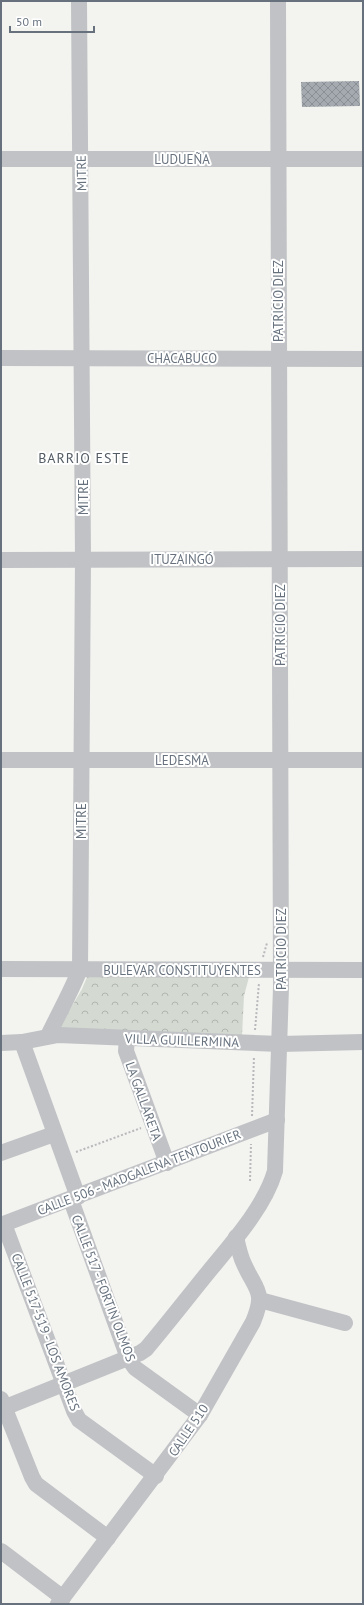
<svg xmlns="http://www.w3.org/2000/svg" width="364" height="1605" font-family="'PT Sans',sans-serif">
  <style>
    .forest { fill: url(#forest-crowns) }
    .building { fill: url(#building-cross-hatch) }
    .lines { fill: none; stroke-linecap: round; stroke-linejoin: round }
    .path { stroke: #b7b9bb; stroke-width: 2; stroke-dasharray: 2 2; stroke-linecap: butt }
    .minor { stroke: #c0c2c5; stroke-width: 16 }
    .labels { text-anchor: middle; stroke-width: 4; stroke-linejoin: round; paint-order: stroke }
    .street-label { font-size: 13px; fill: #66717d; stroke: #fff }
    .neighbourhood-label { font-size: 14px; letter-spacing: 1px; fill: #535b64; stroke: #fff }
  </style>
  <defs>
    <pattern id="forest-crowns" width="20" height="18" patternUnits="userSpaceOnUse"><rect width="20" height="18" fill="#d4dad2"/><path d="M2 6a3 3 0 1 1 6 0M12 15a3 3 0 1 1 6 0" fill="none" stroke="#b0b5b0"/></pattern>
    <pattern id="building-cross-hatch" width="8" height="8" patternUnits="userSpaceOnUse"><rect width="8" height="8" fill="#a4aaaf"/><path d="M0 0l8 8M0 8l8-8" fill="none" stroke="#898f94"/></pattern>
  </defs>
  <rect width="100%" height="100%" fill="#f3f4f0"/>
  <!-- forest -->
  <polygon class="forest" points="87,977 249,977 244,996 242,1036 59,1028 82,989"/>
  <!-- building -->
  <polygon class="building" points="359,81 360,106 302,107 301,82"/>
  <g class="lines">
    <!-- path -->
    <g class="path">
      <polyline points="263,957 267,943"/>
      <polyline points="255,1030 259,983"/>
      <polyline points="252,1116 254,1056"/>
      <polyline points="76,1152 141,1128"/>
      <polyline points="250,1181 251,1144"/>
    </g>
    <!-- minor -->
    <g class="minor">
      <polyline points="1,159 363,159"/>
      <polyline points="1,358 363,359"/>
      <polyline points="1,560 363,559"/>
      <polyline points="1,760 363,760"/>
      <polyline points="1,969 363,970"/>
      <path d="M 48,1036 C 59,1013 71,992 80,969 L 83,559 L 79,1"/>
      <polyline points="127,1038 126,1051 167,1163"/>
      <polyline points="22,1042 78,1197"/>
      <polyline points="1,1043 22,1042 58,1035 280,1044 363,1042"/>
      <polyline points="1,1153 54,1134"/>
      <polyline points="71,1200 128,1358 135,1368 200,1415"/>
      <polyline points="4,1224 74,1411 79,1420 156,1476"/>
      <polyline points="1,1225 277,1120"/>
      <polyline points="260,1300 345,1323"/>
      <polyline points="1,1399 32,1477 36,1484 108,1538"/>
      <path d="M 1,1409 L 140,1353 L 146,1349 C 168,1323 188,1297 210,1270 C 233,1242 265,1206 275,1171 L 281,987 L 278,1"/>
      <polyline points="1,1551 63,1598"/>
      <path d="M 58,1604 L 200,1415 L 253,1322 C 266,1291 256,1291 244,1264 C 240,1256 238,1246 236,1237"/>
    </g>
  </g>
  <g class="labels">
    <!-- street labels -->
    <g class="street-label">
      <text x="182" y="164">LUDUEÑA</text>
      <text transform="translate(81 173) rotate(-91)" y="5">MITRE</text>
      <text transform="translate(278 301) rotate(-90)" y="5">PATRICIO DIEZ</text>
      <text x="182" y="363">CHACABUCO</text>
      <text transform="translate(83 497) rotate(-90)" y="5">MITRE</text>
      <text x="182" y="564">ITUZAINGÓ</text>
      <text transform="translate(280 625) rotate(-90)" y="5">PATRICIO DIEZ</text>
      <text x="182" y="765">LEDESMA</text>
      <text transform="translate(81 821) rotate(-90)" y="5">MITRE</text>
      <text transform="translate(281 949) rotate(-90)" y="5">PATRICIO DIEZ</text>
      <text x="182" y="975">BULEVAR CONSTITUYENTES</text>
      <text transform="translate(182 1040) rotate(2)" y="5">VILLA GUILLERMINA</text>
      <text transform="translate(144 1101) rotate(70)" y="5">LA GALLARETA</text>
      <text transform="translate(139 1172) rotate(-21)" y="5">CALLE 506 - MADGALENA TENTOURIER</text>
      <text transform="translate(104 1288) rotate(69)" y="5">CALLE 517 - FORTIN OLMOS</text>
      <text transform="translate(46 1332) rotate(69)" y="5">CALLE 517-519 - LOS AMORES</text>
      <text transform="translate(188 1430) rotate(-56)" y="5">CALLE 510</text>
    </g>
    <!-- neighbourhood labels -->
    <g class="neighbourhood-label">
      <text x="84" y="463">BARRIO ESTE</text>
    </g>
  </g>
  <!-- border -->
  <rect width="364" height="1605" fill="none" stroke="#66717d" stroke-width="4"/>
  <!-- scale -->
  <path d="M10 26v6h84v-6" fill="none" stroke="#66717d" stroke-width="2"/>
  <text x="16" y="26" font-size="12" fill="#66717d" stroke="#ffffff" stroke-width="3" paint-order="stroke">50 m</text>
</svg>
